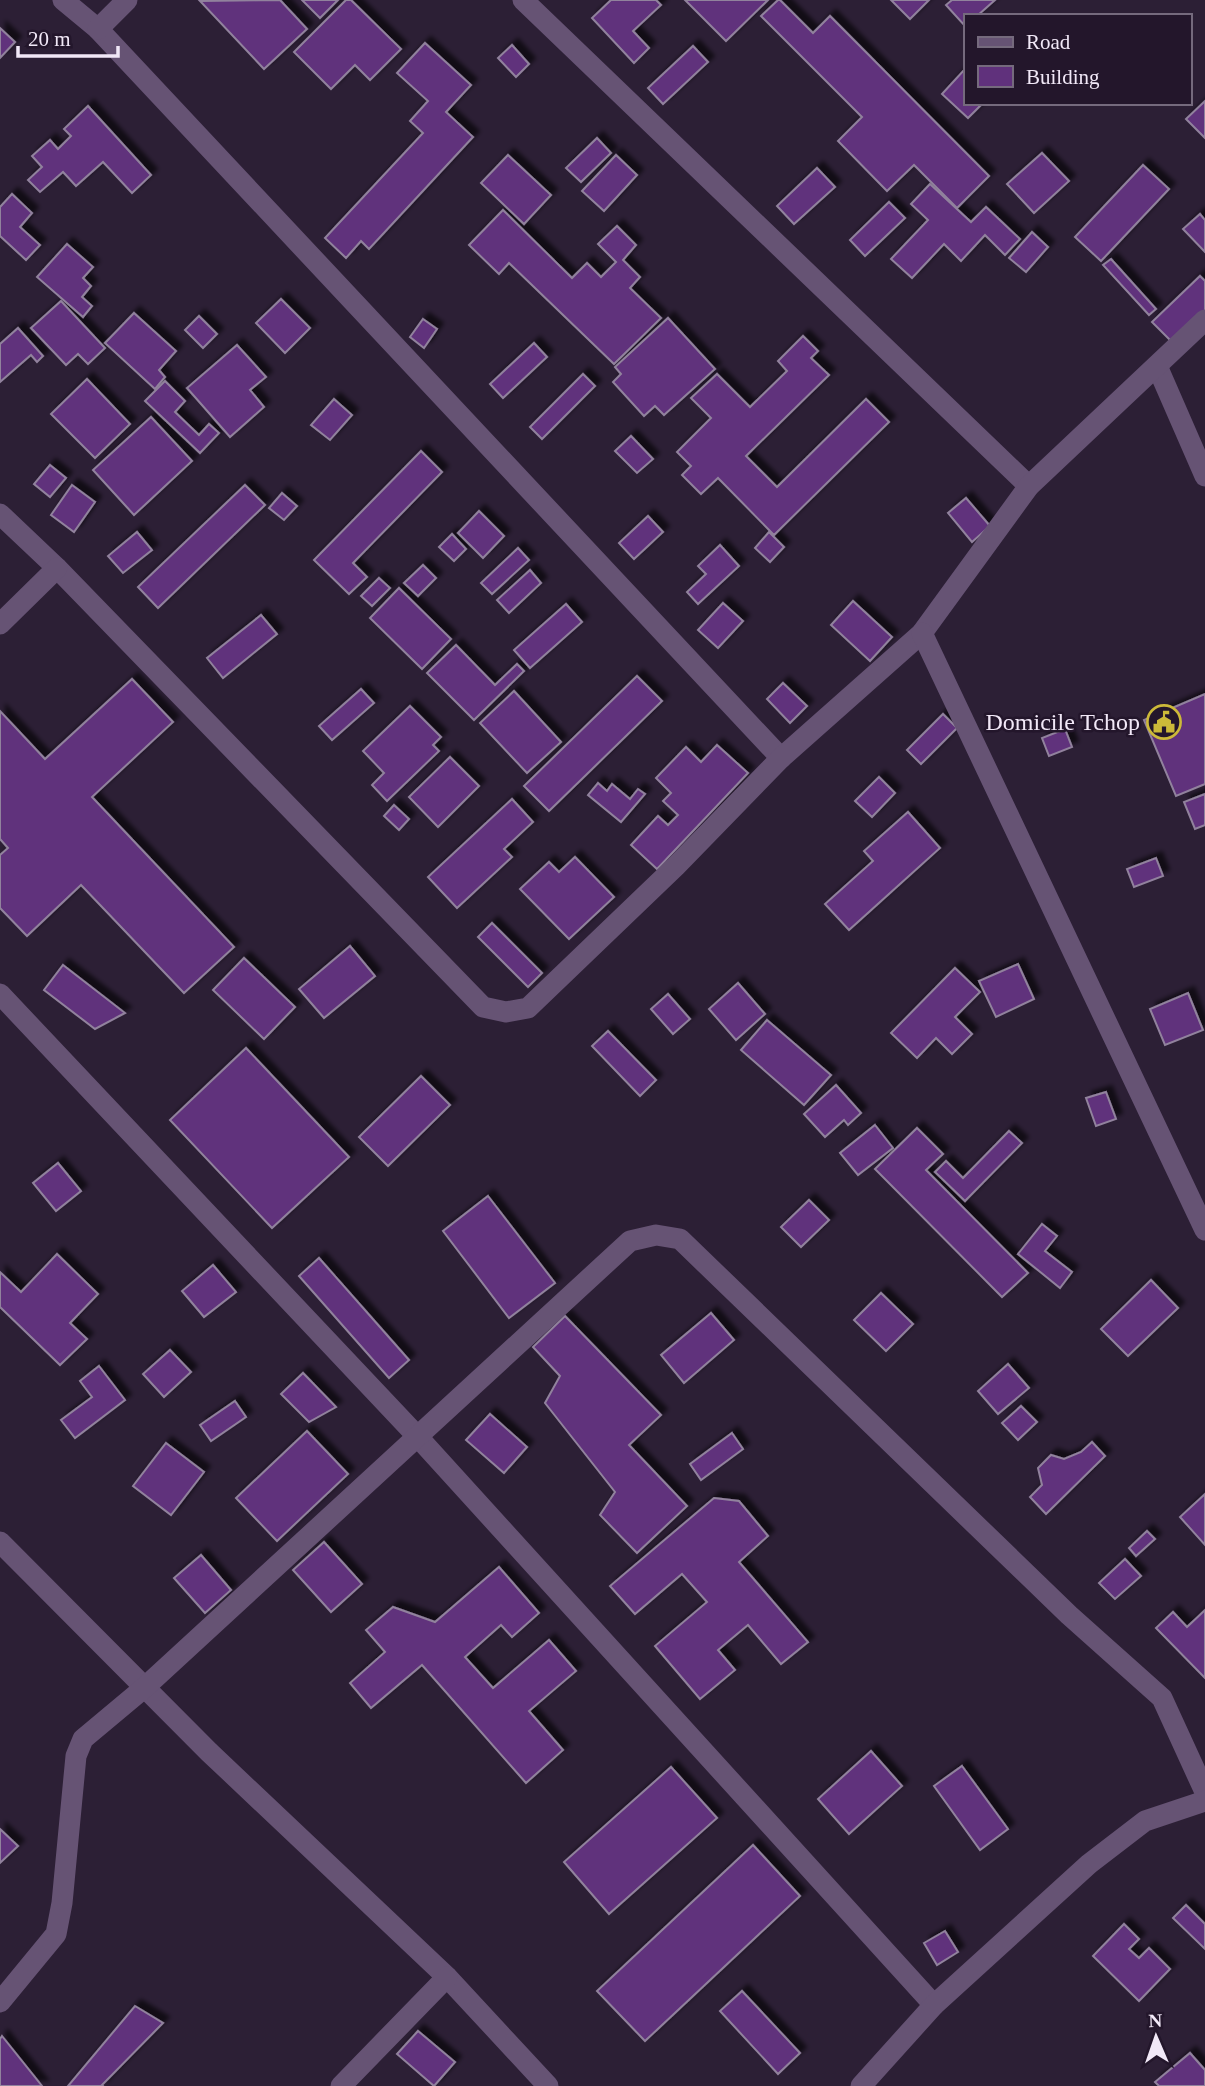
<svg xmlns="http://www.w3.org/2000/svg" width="1205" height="2086" font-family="Georgia,serif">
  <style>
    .building { fill: #60317c; stroke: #91829d; stroke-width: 2; filter: url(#shadow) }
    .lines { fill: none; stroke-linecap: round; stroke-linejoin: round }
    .minor { stroke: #665374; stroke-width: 21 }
    .labels { text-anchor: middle; stroke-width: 5; stroke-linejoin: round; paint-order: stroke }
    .poi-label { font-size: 24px; fill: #f1e8f7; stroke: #23162b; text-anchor: end }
  </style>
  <defs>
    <filter id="shadow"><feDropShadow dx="6" dy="-6" stdDeviation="2" flood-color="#0009"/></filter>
  </defs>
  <rect width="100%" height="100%" fill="#2c1f35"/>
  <!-- building -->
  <g class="building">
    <polygon points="280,0 307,29 264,69 200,1"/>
    <polygon points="302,0 338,0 320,18"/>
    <polygon points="346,0 351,0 401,49 370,80 355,65 331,89 294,52"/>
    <polygon points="611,0 656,0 661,5 633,31 649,48 634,63 592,18"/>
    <polygon points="685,0 768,0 726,41"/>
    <polygon points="778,0 780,0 813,33 830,16 989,176 957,208 914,165 887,191 838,141 862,117 761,16"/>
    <polygon points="891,0 929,0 910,19"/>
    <polygon points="952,0 995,0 977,16 965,16 965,26 946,5"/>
    <polygon points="0,28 15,42 0,58"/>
    <polygon points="425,43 471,85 446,112 473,137 369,249 361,241 346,258 325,238 423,133 410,121 428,101 397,73"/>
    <polygon points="512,45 529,64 516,77 498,58"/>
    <polygon points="693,46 708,62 663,104 648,88"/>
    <polygon points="965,69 965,103 983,103 968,118 942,94"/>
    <polygon points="1205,101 1205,138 1186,119"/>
    <polygon points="88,106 151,175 132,193 103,162 76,186 63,172 40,192 28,180 42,167 32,156 50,140 58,149 71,136 64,129"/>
    <polygon points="597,138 611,153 581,182 566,168"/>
    <polygon points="1042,153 1069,181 1034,213 1007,184"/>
    <polygon points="508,155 551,195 524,224 481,183"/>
    <polygon points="616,155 637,175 604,211 582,191"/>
    <polygon points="1143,165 1169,189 1101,261 1075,237"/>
    <polygon points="817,168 835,187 794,224 777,206"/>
    <polygon points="930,184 971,222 986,207 1020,239 1005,255 985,235 961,261 944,244 912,278 891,259 928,220 911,204"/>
    <polygon points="12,194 32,213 20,227 40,245 26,260 0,236 0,207"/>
    <polygon points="889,202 905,218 865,256 850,240"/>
    <polygon points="503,210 572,278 587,263 601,277 616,262 598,244 617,226 636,245 623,260 640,277 630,288 661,318 614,364 509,263 499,274 469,245"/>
    <polygon points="1200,214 1205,220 1205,252 1183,229"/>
    <polygon points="1032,232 1048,247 1026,272 1009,258"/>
    <polygon points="67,244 93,267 83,278 91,286 82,297 92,306 83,317 37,277"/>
    <polygon points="1111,259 1156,309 1149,315 1103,265"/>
    <polygon points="1200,276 1205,281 1205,316 1175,345 1152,322"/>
    <polygon points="281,299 310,328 285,353 256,323"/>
    <polygon points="61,301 105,348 88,364 78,354 66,365 31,328"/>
    <polygon points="134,313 176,351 159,370 165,377 155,389 105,343"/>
    <polygon points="199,316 217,334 203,348 185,330"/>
    <polygon points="668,318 715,369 664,415 655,406 644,416 613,382 621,374 615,367"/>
    <polygon points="423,319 437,329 424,348 410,337"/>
    <polygon points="18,328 43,356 37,362 31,355 0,382 0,344"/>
    <polygon points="803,336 818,351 811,358 829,375 746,456 777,487 866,399 889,422 774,535 718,478 701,494 682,475 691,466 677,452 711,418 691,398 717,374 750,407 787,371 778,361"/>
    <polygon points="534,343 547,357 503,398 490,384"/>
    <polygon points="237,345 266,377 250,390 264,407 230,437 187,388"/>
    <polygon points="583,374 595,386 542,439 530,427"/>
    <polygon points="87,379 130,424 95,458 51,414"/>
    <polygon points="165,381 185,401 175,412 199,435 209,424 219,433 200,453 145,401"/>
    <polygon points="334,399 352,415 330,440 311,425"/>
    <polygon points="151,417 192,461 134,515 93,470"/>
    <polygon points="631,436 653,459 637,473 615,451"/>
    <polygon points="421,451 442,472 353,563 367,577 349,594 314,560"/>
    <polygon points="50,465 66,478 50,497 34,484"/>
    <polygon points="72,485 95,502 74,532 51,515"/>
    <polygon points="245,485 265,505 158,608 138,587"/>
    <polygon points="282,493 297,506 284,520 269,508"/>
    <polygon points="966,498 990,526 972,542 948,513"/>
    <polygon points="479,511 504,536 483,558 458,533"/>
    <polygon points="648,516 663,532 634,559 619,543"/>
    <polygon points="137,532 152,550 123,573 108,556"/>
    <polygon points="769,532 784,547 770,562 755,548"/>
    <polygon points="452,534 466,549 454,561 439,547"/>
    <polygon points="720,545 739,566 698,604 687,592 706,574 698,566"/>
    <polygon points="518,548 529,560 492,594 481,583"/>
    <polygon points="423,565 436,578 418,596 404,583"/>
    <polygon points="530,570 541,583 509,613 497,600"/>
    <polygon points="379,578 390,588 372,606 361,596"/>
    <polygon points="399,588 451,639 422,669 370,618"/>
    <polygon points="853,601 892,637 870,661 831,625"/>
    <polygon points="723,603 743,621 718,648 698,630"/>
    <polygon points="566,604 582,622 530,668 514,650"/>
    <polygon points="261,615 277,634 223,678 207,658"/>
    <polygon points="456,645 495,685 517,664 524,671 474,720 427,673"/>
    <polygon points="637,676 662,701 549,811 524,786"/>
    <polygon points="132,679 173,722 92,797 234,947 184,993 81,885 27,936 0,908 0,855 8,848 0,839 0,711 45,759"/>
    <polygon points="783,683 807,706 790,723 767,699"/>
    <polygon points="361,689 374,703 332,740 319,726"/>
    <polygon points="514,691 561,742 527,773 480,723"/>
    <polygon points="1205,694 1205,784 1176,796 1144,720"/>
    <polygon points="410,706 441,737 433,745 439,751 387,801 372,785 384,773 363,751"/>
    <polygon points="943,714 957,728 921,764 907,750"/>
    <polygon points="1065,729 1072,747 1049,756 1042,738"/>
    <polygon points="717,745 748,773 657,869 631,845 658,816 668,825 678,815 663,801 671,793 656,778 686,747 701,762"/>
    <polygon points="450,757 479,786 438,827 409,797"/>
    <polygon points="879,777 895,793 872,817 855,801"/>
    <polygon points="598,783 607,791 612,784 630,799 638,789 645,794 621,822 588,795"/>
    <polygon points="1205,794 1205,825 1195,829 1184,802"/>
    <polygon points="512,799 533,822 504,849 512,857 457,908 428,877"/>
    <polygon points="394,805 409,819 399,830 384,816"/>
    <polygon points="908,812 940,848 849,930 825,904 873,861 864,851"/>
    <polygon points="575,857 614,897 569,939 520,889 549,862 559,872"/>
    <polygon points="1156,858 1163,876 1134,887 1127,869"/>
    <polygon points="492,923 542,973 528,987 478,937"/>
    <polygon points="350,946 375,976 324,1018 299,989"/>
    <polygon points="244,958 295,1007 264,1039 213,990"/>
    <polygon points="1018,964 1034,999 996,1017 979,981"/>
    <polygon points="63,965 125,1013 95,1029 44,990"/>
    <polygon points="955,968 980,992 955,1017 972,1034 952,1054 936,1038 917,1058 891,1033"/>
    <polygon points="738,983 765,1014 736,1040 709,1009"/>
    <polygon points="1188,993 1203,1030 1165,1045 1150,1009"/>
    <polygon points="668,994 690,1019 673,1034 651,1009"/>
    <polygon points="767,1020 831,1075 804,1105 741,1050"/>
    <polygon points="608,1031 656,1080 640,1096 592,1046"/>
    <polygon points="246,1048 349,1157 272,1228 170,1120"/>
    <polygon points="421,1076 450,1105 388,1166 359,1137"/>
    <polygon points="836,1085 861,1113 848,1125 844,1120 825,1137 804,1114"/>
    <polygon points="1106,1092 1116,1119 1096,1126 1086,1098"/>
    <polygon points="875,1125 893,1148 858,1175 840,1153"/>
    <polygon points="917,1128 943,1154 926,1170 1028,1273 1002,1297 875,1169"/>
    <polygon points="1009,1131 1022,1143 965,1201 935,1172 946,1161 963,1178"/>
    <polygon points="58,1163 81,1191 56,1211 33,1183"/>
    <polygon points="488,1196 555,1283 509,1318 443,1231"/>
    <polygon points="809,1200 829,1220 801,1247 781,1227"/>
    <polygon points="1042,1224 1057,1236 1045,1251 1072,1272 1060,1288 1018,1254"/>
    <polygon points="57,1254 98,1294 70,1323 87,1339 60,1365 0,1307 0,1272 21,1292"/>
    <polygon points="319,1258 409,1360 389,1378 299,1276"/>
    <polygon points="213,1265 236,1292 204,1317 182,1291"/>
    <polygon points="1151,1280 1178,1308 1128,1356 1101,1329"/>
    <polygon points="881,1293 913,1324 886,1351 854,1320"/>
    <polygon points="711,1313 734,1340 684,1383 661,1355"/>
    <polygon points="565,1316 661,1415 629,1445 687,1506 637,1553 600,1515 615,1492 545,1403 560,1376 533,1347"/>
    <polygon points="170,1350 191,1372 164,1397 143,1374"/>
    <polygon points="1008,1364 1029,1388 998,1414 978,1391"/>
    <polygon points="99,1366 125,1400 75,1438 61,1420 92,1397 80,1381"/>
    <polygon points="303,1373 336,1407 309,1422 281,1394"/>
    <polygon points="235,1401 246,1417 211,1441 200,1425"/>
    <polygon points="1021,1406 1037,1422 1018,1440 1002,1423"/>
    <polygon points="490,1414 527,1447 504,1473 466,1440"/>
    <polygon points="307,1431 348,1474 277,1541 236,1498"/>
    <polygon points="732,1433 743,1449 701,1480 690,1464"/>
    <polygon points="1092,1442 1105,1456 1046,1514 1030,1497 1042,1485 1038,1468 1051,1455 1064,1459 1081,1452"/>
    <polygon points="166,1443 204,1472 171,1515 133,1486"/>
    <polygon points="1205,1494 1205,1545 1180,1517"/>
    <polygon points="714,1498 739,1501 768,1536 739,1562 808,1642 781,1664 748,1625 718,1650 735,1670 700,1699 655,1646 707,1602 682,1574 635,1614 610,1586"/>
    <polygon points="1147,1531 1155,1539 1136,1556 1129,1548"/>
    <polygon points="324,1542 362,1584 331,1612 293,1570"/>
    <polygon points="201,1555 231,1590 205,1613 174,1578"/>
    <polygon points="1125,1559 1141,1576 1115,1599 1099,1583"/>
    <polygon points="499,1567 539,1613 512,1637 501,1625 465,1657 493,1688 549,1640 576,1671 529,1711 563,1750 526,1783 422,1665 371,1708 350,1683 385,1652 366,1630 393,1607 435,1622"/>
    <polygon points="1205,1610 1205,1678 1156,1628 1173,1612 1187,1627"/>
    <polygon points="871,1751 902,1786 849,1834 818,1799"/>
    <polygon points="962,1766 1008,1829 980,1850 934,1786"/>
    <polygon points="671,1767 717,1818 609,1914 564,1862"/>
    <polygon points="0,1829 18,1846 0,1863"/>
    <polygon points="753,1845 800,1896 645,2041 597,1991"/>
    <polygon points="1186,1905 1205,1924 1205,1949 1173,1918"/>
    <polygon points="1124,1924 1139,1939 1129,1949 1139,1958 1149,1948 1170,1969 1139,2001 1093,1956"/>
    <polygon points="945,1931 958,1952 937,1965 924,1943"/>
    <polygon points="742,1991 800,2053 778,2074 720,2011"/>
    <polygon points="135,2006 163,2023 102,2085 103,2086 68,2086"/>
    <polygon points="418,2031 455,2062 434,2086 397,2054"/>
    <polygon points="2,2036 42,2086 0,2086 0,2039"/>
    <polygon points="1190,2053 1205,2070 1205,2086 1159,2086 1155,2082"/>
  </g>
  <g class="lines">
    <!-- minor -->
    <g class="minor">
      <polyline points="63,0 98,29 781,758"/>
      <polyline points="523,0 1029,486"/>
      <polyline points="98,29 127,0"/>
      <polyline points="1157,366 1205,476"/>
      <polyline points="0,514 57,568 483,1007 506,1012 528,1008 676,866 781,758 922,633 1029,486 1205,320"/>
      <polyline points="0,624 57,568"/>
      <polyline points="922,633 1205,1230"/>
      <polyline points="0,994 417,1436 934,2005"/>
      <polyline points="0,1542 209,1752 447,1977 548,2086"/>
      <polyline points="0,2002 56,1934 62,1903 76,1756 83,1739 144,1688 630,1241 656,1235 680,1239 1069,1615 1162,1698 1205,1792"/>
      <polyline points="341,2086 447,1977"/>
      <polyline points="861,2086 934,2005 1089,1864 1145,1821 1205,1801"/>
    </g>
  </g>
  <!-- icons -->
  <defs>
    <g id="civic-ring" transform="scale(1.75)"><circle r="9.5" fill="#23162b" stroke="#ccb939" stroke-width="1.5"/><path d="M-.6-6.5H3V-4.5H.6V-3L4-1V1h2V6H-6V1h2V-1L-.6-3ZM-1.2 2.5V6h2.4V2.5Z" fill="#ccb939"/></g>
  </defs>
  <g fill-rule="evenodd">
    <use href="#civic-ring" x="1164" y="722"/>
  </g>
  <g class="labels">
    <!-- poi labels -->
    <g class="poi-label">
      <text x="1140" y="730">Domicile Tchop</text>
    </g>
  </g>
  <!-- legend -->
  <rect x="964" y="14" width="228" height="91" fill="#23162b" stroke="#756a7d" stroke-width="2"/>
  <rect x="978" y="37" width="35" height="10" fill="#665374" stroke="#756a7d" stroke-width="2"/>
  <text x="1026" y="49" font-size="21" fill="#f1e8f7">Road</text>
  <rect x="978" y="66" width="35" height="21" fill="#60317c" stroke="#756a7d" stroke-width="2"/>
  <text x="1026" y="84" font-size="21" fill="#f1e8f7">Building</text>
  <!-- north arrow -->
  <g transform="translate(1156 2037) rotate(358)" stroke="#23162b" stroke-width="5" paint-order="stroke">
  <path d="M0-5L12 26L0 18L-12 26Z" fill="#f1e8f7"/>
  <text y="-10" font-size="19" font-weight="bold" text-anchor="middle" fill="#f1e8f7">N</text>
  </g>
  <!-- scale -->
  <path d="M18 46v10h100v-10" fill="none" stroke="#f1e8f7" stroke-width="3.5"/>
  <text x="28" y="46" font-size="21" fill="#f1e8f7" stroke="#23162b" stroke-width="5" paint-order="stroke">20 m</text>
</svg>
